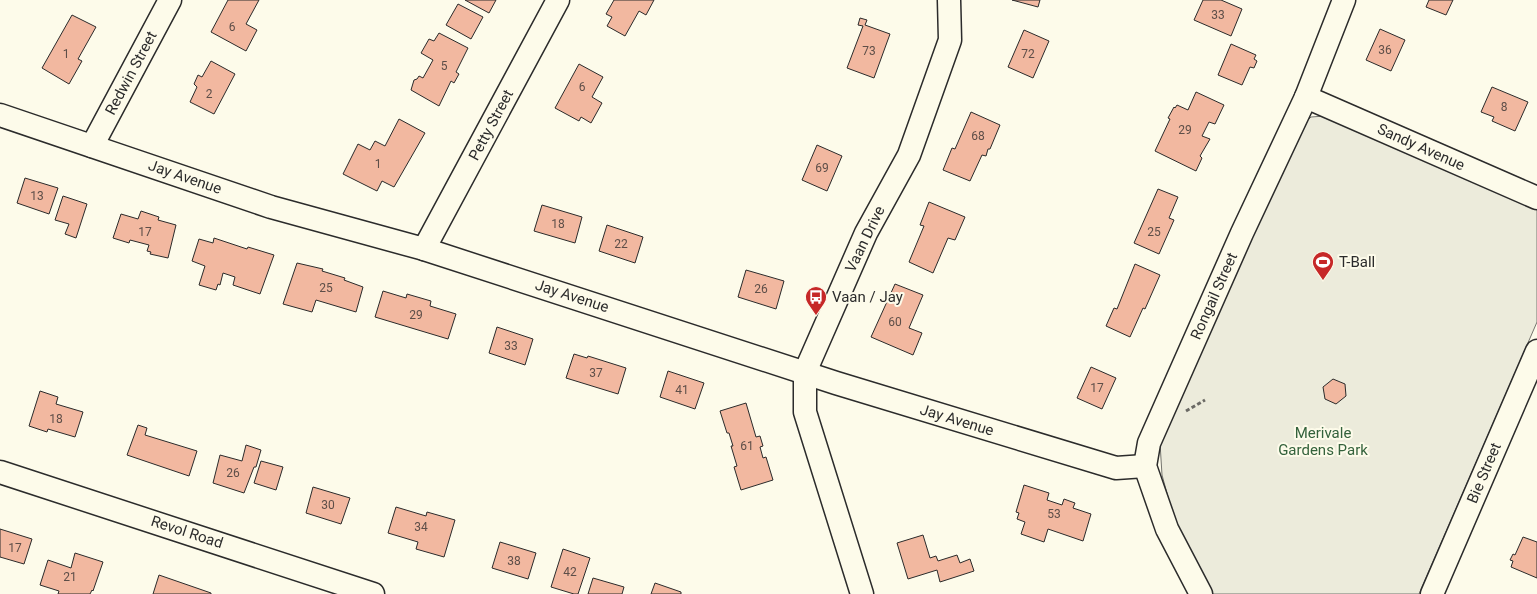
<svg xmlns="http://www.w3.org/2000/svg" width="1537" height="594" font-family="Roboto,sans-serif">
  <style>
    .green { fill: #ecebdb; stroke: #74746e }
    .building { fill: #f2b8a0; stroke: #2b2b2b }
    .lines { fill: none; stroke-linecap: round; stroke-linejoin: round }
    .minor-casing { stroke: #2b2b2b; stroke-width: 25 }
    .path { stroke: #6a6964; stroke-width: 3; stroke-dasharray: 4 2.5; stroke-linecap: butt }
    .minor { stroke: #fdfbea; stroke-width: 22 }
    .labels { text-anchor: middle; stroke-width: 4; stroke-linejoin: round; paint-order: stroke }
    .number-label { font-size: 12px; fill: #5d4e48 }
    .street-label { font-size: 15px; fill: #2b2b2b; stroke: #fdfbea }
    .poi-label { font-size: 15px; fill: #2b2b2b; stroke: #fdfbea; text-anchor: start }
    .park-label { font-size: 15px; fill: #34623c; stroke: #fdfbea }
  </style>
  <rect width="100%" height="100%" fill="#fdfbea"/>
  <!-- green -->
  <polygon class="green" points="1325,116 1537,207 1537,322 1419,594 1211,594 1176,526 1162,475 1160,443 1302,126 1311,117"/>
  <!-- building -->
  <g class="building">
    <polygon points="228,0 259,0 246,24 257,30 246,51 211,32"/>
    <polygon points="465,0 496,0 489,13"/>
    <polygon points="614,0 654,0 646,15 639,11 625,36 607,26 612,17 606,14"/>
    <polygon points="1012,0 1040,0 1038,7"/>
    <polygon points="1203,0 1221,0 1242,9 1231,36 1194,20"/>
    <polygon points="1429,0 1453,0 1446,15 1426,7"/>
    <polygon points="458,4 483,17 471,39 446,25"/>
    <polygon points="72,15 96,27 78,59 82,61 69,84 42,68"/>
    <polygon points="860,18 867,20 865,25 890,34 874,78 847,68 863,26 858,25"/>
    <polygon points="1380,29 1405,40 1391,71 1366,60"/>
    <polygon points="1024,30 1049,41 1033,78 1008,67"/>
    <polygon points="439,33 468,48 456,72 459,74 454,83 451,81 439,106 411,90 414,80 417,79 419,76 423,78 433,60 421,53 429,39 434,41"/>
    <polygon points="1231,44 1256,55 1254,59 1257,61 1254,68 1250,67 1242,85 1218,75"/>
    <polygon points="211,61 235,74 214,114 190,102 197,87 194,84 198,75 202,77"/>
    <polygon points="579,64 603,77 592,97 602,103 591,123 581,117 579,121 555,108"/>
    <polygon points="1492,87 1528,102 1515,131 1492,121 1494,117 1481,112"/>
    <polygon points="1196,92 1224,105 1215,124 1209,122 1202,136 1210,139 1200,156 1202,158 1196,171 1155,151 1170,119 1168,118 1174,107 1175,108 1177,105 1188,110"/>
    <polygon points="971,112 1000,125 990,149 988,149 986,156 982,155 970,181 943,170 952,148 955,149"/>
    <polygon points="399,119 425,133 394,187 382,181 377,191 343,174 358,144 370,150 375,141 385,146"/>
    <polygon points="817,145 842,156 827,191 802,180"/>
    <polygon points="25,178 58,188 49,214 17,203"/>
    <polygon points="1158,189 1178,197 1169,218 1174,220 1159,254 1134,243"/>
    <polygon points="63,196 87,204 76,238 65,234 69,224 55,220"/>
    <polygon points="929,202 965,217 955,240 948,238 933,273 909,262 924,226 920,225"/>
    <polygon points="542,205 582,217 575,243 534,231"/>
    <polygon points="141,211 159,217 158,220 176,225 168,258 150,254 151,252 147,251 149,245 130,240 129,243 113,238 121,214 138,219"/>
    <polygon points="607,225 643,237 635,263 599,251"/>
    <polygon points="214,238 247,249 248,247 274,255 260,294 233,285 235,277 223,273 220,285 218,284 216,290 199,285 205,266 192,261 199,239 213,243"/>
    <polygon points="297,263 323,269 322,271 345,278 344,280 363,287 356,312 316,300 312,312 283,304"/>
    <polygon points="1135,264 1160,275 1145,309 1143,308 1130,337 1106,326 1114,308 1117,309"/>
    <polygon points="746,270 784,281 776,309 738,297"/>
    <polygon points="895,284 923,295 909,328 922,333 913,355 871,337"/>
    <polygon points="383,291 406,298 407,294 431,301 430,306 456,314 448,339 375,317"/>
    <polygon points="497,327 533,339 525,365 489,353"/>
    <polygon points="574,354 587,358 588,356 626,368 618,394 566,378"/>
    <polygon points="1091,367 1116,378 1102,409 1077,398"/>
    <polygon points="668,371 704,383 695,409 660,397"/>
    <polygon points="1333,379 1345,384 1346,396 1336,404 1325,399 1323,387"/>
    <polygon points="40,391 58,397 56,404 83,412 75,437 48,429 47,432 29,426"/>
    <polygon points="746,403 756,437 760,436 763,446 760,447 763,458 766,457 773,480 741,490 734,467 737,466 731,446 733,446 729,433 727,433 720,411"/>
    <polygon points="138,425 147,428 145,435 197,451 189,476 127,455"/>
    <polygon points="246,445 261,450 256,467 254,467 244,493 213,483 220,455 242,461"/>
    <polygon points="261,461 283,467 276,490 254,483"/>
    <polygon points="1024,485 1049,493 1047,500 1062,505 1064,499 1075,503 1073,508 1091,514 1083,541 1048,529 1044,542 1021,534 1025,522 1017,519 1019,513 1016,512"/>
    <polygon points="313,487 350,498 341,524 306,513"/>
    <polygon points="396,507 426,516 427,512 455,520 444,557 416,549 418,542 388,533"/>
    <polygon points="0,529 32,539 24,564 0,557"/>
    <polygon points="923,535 930,558 936,556 938,561 957,555 960,563 970,559 974,571 940,582 937,570 908,579 897,543"/>
    <polygon points="1523,537 1537,542 1537,578 1511,567 1513,561 1510,560 1513,554 1515,555"/>
    <polygon points="500,542 536,553 528,579 492,568"/>
    <polygon points="563,549 590,558 578,594 574,594 551,587"/>
    <polygon points="75,553 103,562 93,591 92,590 90,594 58,594 59,591 40,585 48,560 71,568"/>
    <polygon points="159,575 211,593 211,594 153,594"/>
    <polygon points="593,578 624,587 622,594 588,594"/>
    <polygon points="655,583 681,592 681,594 651,594"/>
  </g>
  <g class="lines">
    <!-- minor casing -->
    <g class="minor-casing">
      <g id="minor">
        <polyline points="1306,97 1537,198"/>
        <polyline points="0,115 271,207 424,249 836,383 1116,468 1145,466"/>
        <polyline points="92,146 170,0"/>
        <polyline points="424,249 558,0"/>
        <polyline points="0,472 373,594"/>
        <polyline points="862,594 805,412 805,372 866,233 909,155 950,40 949,0"/>
        <polyline points="1201,594 1167,529 1145,466 1149,443 1242,233 1306,97 1344,0"/>
        <polyline points="1432,594 1537,351"/>
      </g>
    </g>
    <!-- path -->
    <polyline class="path" points="1186,411 1205,400"/>
    <!-- minor -->
    <use href="#minor" class="minor"/>
  </g>
  <!-- icons -->
  <defs>
    <g id="stadium-pin" transform="scale(1.125)"><path d="M0 17L-7.5 6A9.5 9.5 0 1 1 7.5 6Z" fill="#c62828" stroke="#fdfbea"/><path d="M0-5a6.5 5 0 1 0 0 10a6.5 5 0 1 0 0-10ZM-3.5-1.8h7v3.6h-7Z" fill="#fff"/></g>
    <g id="bus-pin" transform="scale(1.125)"><path d="M0 17L-7.5 6A9.5 9.5 0 1 1 7.5 6Z" fill="#c62828" stroke="#fdfbea"/><path d="M-5-6H5V4H4V6H2V4H-2V6H-4V4H-5ZM-3.5-4V0h7V-4ZM-3.5 1.2v1.5H-2V1.2ZM2 1.2v1.5H3.5V1.2Z" fill="#fff"/></g>
  </defs>
  <g fill-rule="evenodd">
    <use href="#stadium-pin" x="1323" y="262"/>
    <use href="#bus-pin" x="816" y="297"/>
  </g>
  <g class="labels">
    <!-- number labels -->
    <g class="number-label">
      <text x="1218" y="19">33</text>
      <text x="232" y="31">6</text>
      <text x="1385" y="54">36</text>
      <text x="869" y="55">73</text>
      <text x="66" y="58">1</text>
      <text x="1028" y="58">72</text>
      <text x="444" y="70">5</text>
      <text x="582" y="91">6</text>
      <text x="209" y="98">2</text>
      <text x="1504" y="111">8</text>
      <text x="1185" y="134">29</text>
      <text x="978" y="140">68</text>
      <text x="378" y="168">1</text>
      <text x="822" y="172">69</text>
      <text x="37" y="200">13</text>
      <text x="558" y="228">18</text>
      <text x="145" y="236">17</text>
      <text x="1154" y="236">25</text>
      <text x="621" y="248">22</text>
      <text x="326" y="292">25</text>
      <text x="761" y="293">26</text>
      <text x="416" y="319">29</text>
      <text x="895" y="326">60</text>
      <text x="511" y="350">33</text>
      <text x="596" y="377">37</text>
      <text x="1097" y="392">17</text>
      <text x="682" y="394">41</text>
      <text x="56" y="423">18</text>
      <text x="747" y="450">61</text>
      <text x="233" y="477">26</text>
      <text x="328" y="509">30</text>
      <text x="1054" y="518">53</text>
      <text x="421" y="531">34</text>
      <text x="15" y="552">17</text>
      <text x="514" y="565">38</text>
      <text x="570" y="576">42</text>
      <text x="70" y="581">21</text>
    </g>
    <!-- street labels -->
    <g class="street-label">
      <text transform="translate(131 73) rotate(-62)" y="5">Redwin Street</text>
      <text transform="translate(491 125) rotate(-62)" y="5">Petty Street</text>
      <text transform="translate(1421 147) rotate(24)" y="5">Sandy Avenue</text>
      <text transform="translate(185 177) rotate(19)" y="5">Jay Avenue</text>
      <text transform="translate(865 239) rotate(-64)" y="5">Vaan Drive</text>
      <text transform="translate(572 296) rotate(18)" y="5">Jay Avenue</text>
      <text transform="translate(1214 296) rotate(-66)" y="5">Rongail Street</text>
      <text transform="translate(957 420) rotate(17)" y="5">Jay Avenue</text>
      <text transform="translate(1484 473) rotate(-67)" y="5">Bie Street</text>
      <text transform="translate(187 532) rotate(18)" y="5">Revol Road</text>
    </g>
    <!-- poi labels -->
    <g class="poi-label">
      <text x="1339" y="267">T-Ball</text>
      <text x="832" y="302">Vaan / Jay</text>
    </g>
    <!-- park labels -->
    <g class="park-label">
      <text x="1323" y="438">Merivale<tspan x="1323" dy="17">Gardens Park</tspan></text>
    </g>
  </g>
</svg>
